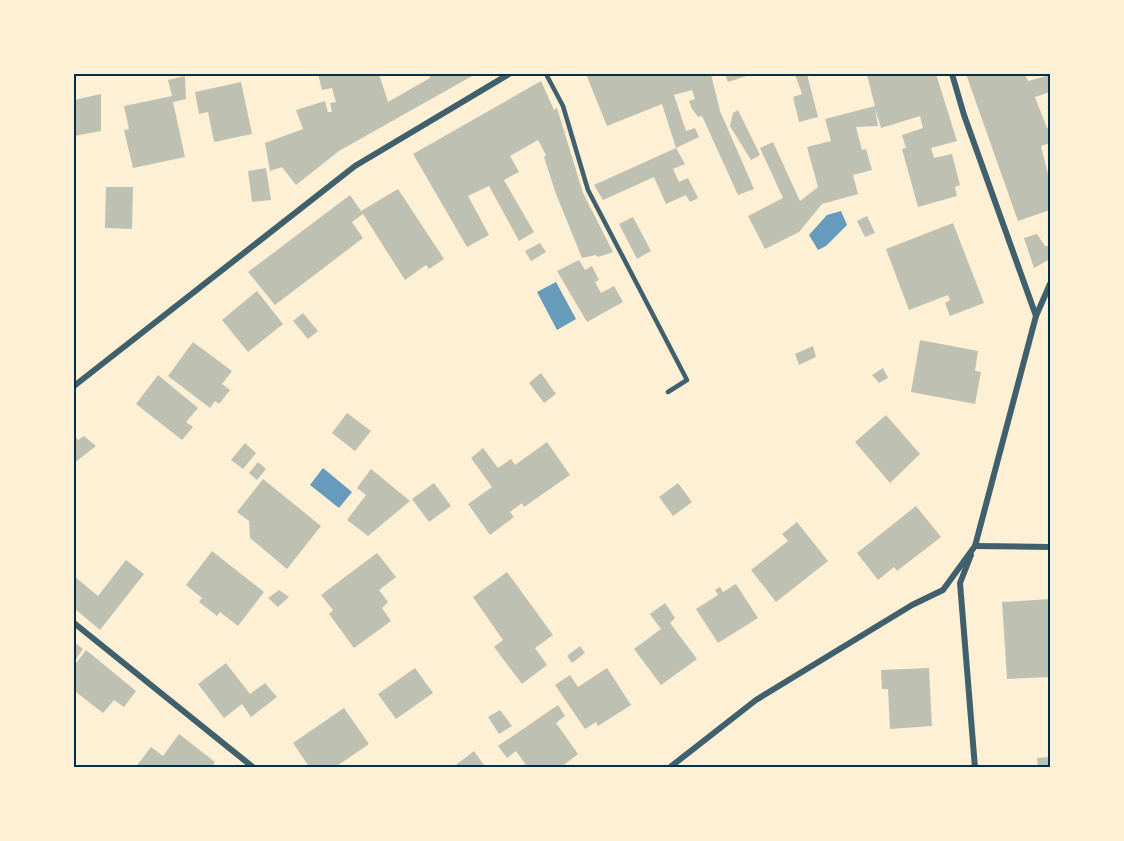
<svg xmlns="http://www.w3.org/2000/svg" width="1124" height="841" font-family="'Space Grotesk',sans-serif">
  <style>
    .water { fill: #669bbc }
    .building { fill: #bec0b2 }
    .lines { fill: none; stroke-linecap: round; stroke-linejoin: round }
    .path { stroke: #003049; stroke-width: 4 }
    .service { stroke: #3f606c; stroke-width: 4.5 }
    .minor { stroke: #3f606c; stroke-width: 6 }
    .neatline { fill: none; stroke: #003049; stroke-width: 2 }
  </style>
  <rect width="100%" height="100%" fill="#fdf0d5"/>
  <!-- water -->
  <g class="water">
    <polygon points="841,211 847,225 826,246 818,250 809,235 827,215"/>
    <polygon points="556,282 576,319 557,330 537,292"/>
    <polygon points="323,468 352,492 339,508 310,485"/>
  </g>
  <!-- building -->
  <g class="building">
    <polygon points="318,74 379,74 388,102 430,78 429,74 471,74 472,76 339,151 296,185 282,167 270,171 265,143 303,129 296,110 325,101 328,112 332,112 330,103 336,102 332,88 322,90"/>
    <polygon points="586,74 711,74 720,111 754,189 738,195 702,116 698,117 692,109 689,101 695,99 692,90 674,95 686,131 695,128 699,137 676,148 662,104 607,126"/>
    <polygon points="725,74 753,74 728,82"/>
    <polygon points="795,74 807,74 818,117 799,122 793,97 802,94"/>
    <polygon points="875,74 936,74 957,141 931,148 934,158 952,154 960,185 955,187 957,196 918,207 902,149 906,148 902,135 923,128 920,116 881,128 875,108 878,126 856,127 862,150 866,149 872,170 853,175 858,194 822,204 799,232 765,249 748,216 783,198 760,148 773,142 800,201 818,187 807,147 831,141 825,119 875,106 867,75"/>
    <polygon points="966,74 1025,74 1028,81 1050,75 1050,92 1035,97 1047,128 1050,127 1050,143 1041,146 1050,182 1050,210 1018,221"/>
    <polygon points="185,76 186,99 173,102 185,157 133,168 124,130 129,129 124,106 172,96 168,80"/>
    <polygon points="541,81 554,110 557,108 583,193 613,252 598,257 596,255 582,258 556,194 544,157 546,155 538,140 510,156 519,172 504,180 534,232 519,241 489,186 468,196 489,235 467,247 413,154"/>
    <polygon points="241,82 252,134 214,142 208,112 199,114 195,92"/>
    <polygon points="101,94 101,131 74,136 74,100"/>
    <polygon points="738,110 760,155 751,160 730,126 733,113"/>
    <polygon points="676,148 685,164 673,169 679,182 688,178 698,198 690,202 686,195 666,204 654,177 603,200 594,185"/>
    <polygon points="266,168 271,200 252,202 248,171"/>
    <polygon points="106,187 133,187 132,229 105,228"/>
    <polygon points="398,189 444,259 429,269 426,265 405,280 363,214 352,222 363,238 275,305 248,272 350,195 361,211"/>
    <polygon points="867,216 875,233 865,237 857,221"/>
    <polygon points="633,217 651,251 637,259 619,224"/>
    <polygon points="953,223 984,303 950,316 945,303 950,300 948,295 909,310 886,249"/>
    <polygon points="1037,234 1045,246 1050,246 1050,259 1034,268 1024,238"/>
    <polygon points="540,243 546,252 531,261 525,251"/>
    <polygon points="579,260 585,270 592,266 599,280 595,282 601,293 614,286 623,302 587,322 557,271"/>
    <polygon points="257,291 283,324 248,352 222,320"/>
    <polygon points="303,313 318,331 308,339 293,321"/>
    <polygon points="920,340 978,351 975,371 981,372 975,404 911,392"/>
    <polygon points="193,342 232,371 222,384 230,390 219,404 215,401 210,408 168,376"/>
    <polygon points="813,346 816,357 799,365 795,354"/>
    <polygon points="883,368 888,378 879,383 872,375"/>
    <polygon points="541,373 556,394 544,403 529,383"/>
    <polygon points="158,375 198,408 186,422 193,427 182,440 136,404"/>
    <polygon points="347,413 371,431 355,451 332,433"/>
    <polygon points="886,415 920,454 890,483 855,442"/>
    <polygon points="74,434 78,440 84,436 96,446 74,463"/>
    <polygon points="547,442 570,475 524,507 522,503 510,512 514,517 490,535 468,504 492,487 471,458 483,448 498,468 511,459 515,465"/>
    <polygon points="245,443 256,453 243,469 231,460"/>
    <polygon points="258,462 266,469 257,480 249,473"/>
    <polygon points="371,469 410,501 368,536 347,520 366,495 357,488"/>
    <polygon points="263,479 321,526 287,569 250,538 249,521 237,512"/>
    <polygon points="434,483 451,506 429,522 412,499"/>
    <polygon points="678,483 692,502 673,516 659,497"/>
    <polygon points="916,506 941,537 897,571 894,567 878,580 857,553"/>
    <polygon points="797,522 828,561 776,602 751,570 788,541 782,534"/>
    <polygon points="212,551 264,592 238,626 220,612 217,616 199,602 202,598 186,585"/>
    <polygon points="377,553 396,577 379,590 388,602 382,608 391,621 354,648 329,614 333,610 321,595"/>
    <polygon points="126,560 144,574 100,630 74,608 74,576 98,596"/>
    <polygon points="507,572 553,635 535,648 547,665 522,684 494,647 503,640 473,597"/>
    <polygon points="736,584 758,618 718,643 696,609 718,595 715,590 720,587 723,592"/>
    <polygon points="279,590 289,597 278,607 268,598"/>
    <polygon points="1050,599 1050,677 1007,679 1002,602"/>
    <polygon points="665,603 675,618 670,623 697,659 661,685 634,649 661,629 650,614"/>
    <polygon points="74,642 83,649 74,662"/>
    <polygon points="580,646 585,653 572,663 567,656"/>
    <polygon points="86,650 136,691 124,707 114,700 103,713 76,692 74,695 74,666"/>
    <polygon points="226,663 250,694 265,683 277,697 251,717 242,704 224,718 198,684"/>
    <polygon points="415,668 433,693 396,719 378,694"/>
    <polygon points="607,668 631,705 598,726 596,722 585,729 555,685 570,675 578,687"/>
    <polygon points="929,668 932,726 890,729 888,689 882,689 881,670"/>
    <polygon points="558,705 565,716 556,723 578,754 560,768 528,768 516,751 507,758 498,746"/>
    <polygon points="344,708 369,744 334,768 310,768 293,743"/>
    <polygon points="500,710 512,726 499,734 488,717"/>
    <polygon points="179,734 215,762 211,768 135,768 151,747 163,756"/>
    <polygon points="474,751 486,768 452,768"/>
    <polygon points="1050,757 1050,768 1038,768 1037,758"/>
  </g>
  <g class="lines">
    <!-- path -->
    <polyline class="path" points="842,74 850,74"/>
    <!-- service -->
    <polyline class="service" points="546,74 563,106 588,190 687,380 668,392"/>
    <!-- minor -->
    <g class="minor">
      <polyline points="952,74 964,115 1036,316"/>
      <polyline points="74,386 355,166 509,74"/>
      <polyline points="975,546 1050,547"/>
      <polyline points="971,555 960,583 975,768"/>
      <polyline points="74,623 254,768"/>
      <polyline points="669,768 756,700 912,605 943,590 975,546 1036,316 1050,284"/>
    </g>
  </g>
  <!-- border -->
  <rect width="1124" height="841" fill="none" stroke="#fdf0d5" stroke-width="150"/>
  <rect x="75" y="75" width="974" height="691" class="neatline"/>
</svg>
